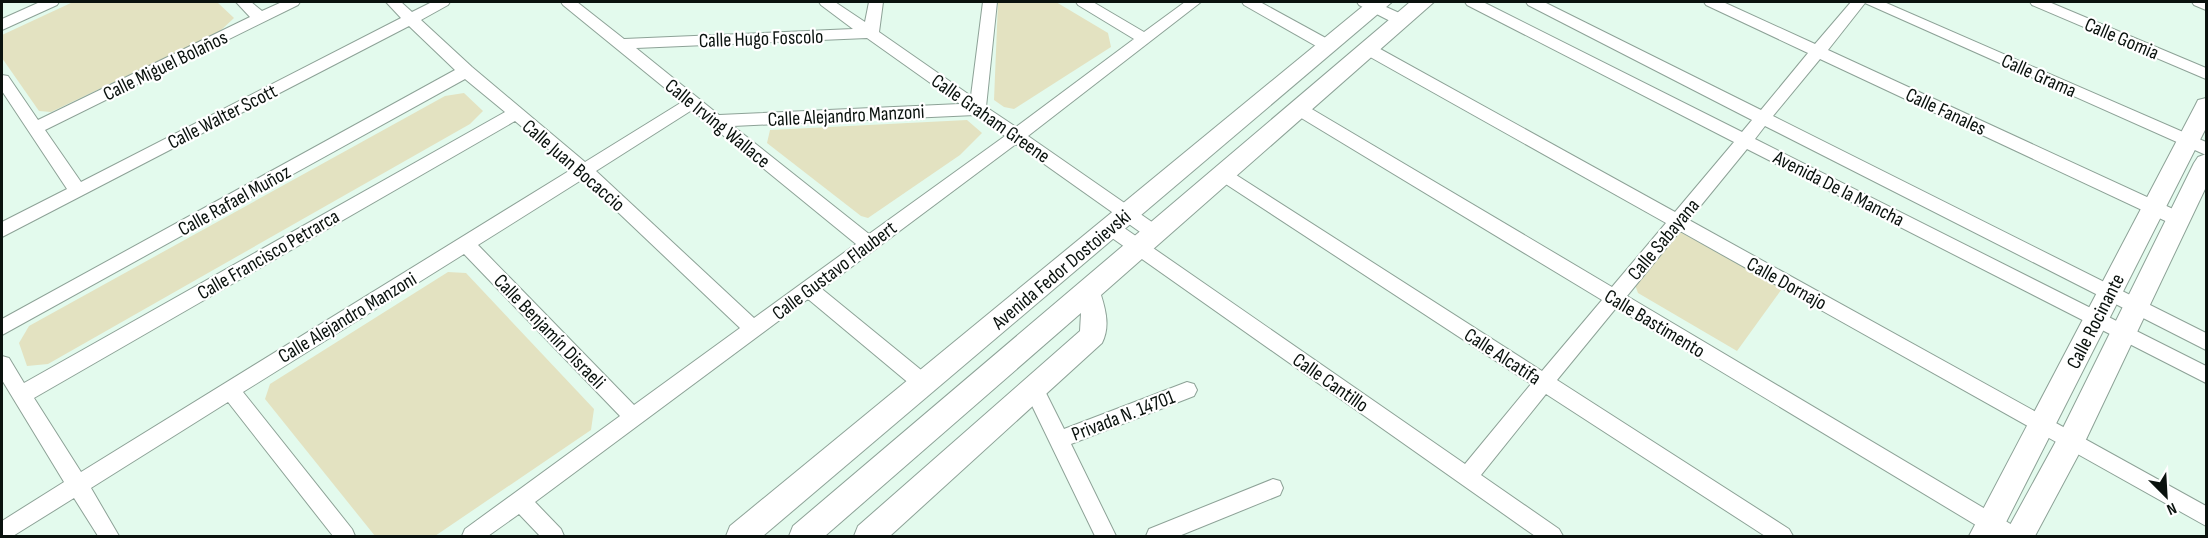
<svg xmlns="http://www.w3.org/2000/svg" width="2208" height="538" font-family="'Sofia Sans Condensed',sans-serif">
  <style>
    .green { fill: #e3e2c1 }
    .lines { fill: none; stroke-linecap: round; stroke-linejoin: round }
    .street-casing { stroke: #8da297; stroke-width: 2 }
    .secondary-casing { stroke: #8da297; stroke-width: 2 }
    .street { fill: #fff; fill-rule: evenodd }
    .secondary { fill: #fff; fill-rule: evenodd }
    .labels { text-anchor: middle; stroke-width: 4.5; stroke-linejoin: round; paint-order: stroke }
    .street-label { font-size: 20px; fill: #0a120e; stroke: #fff }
  </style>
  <rect width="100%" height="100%" fill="#e3faed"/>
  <!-- green -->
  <g class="green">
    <polygon points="73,2 217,2 234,18 219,32 51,112 39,111 2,58 2,35"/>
    <polygon points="998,2 1056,2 1108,33 1111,47 1014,109 1004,107 994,100"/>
    <polygon points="464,93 483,111 470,124 48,364 27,366 19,343 29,326 445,96"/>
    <polygon points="967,120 982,133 960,155 868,218 861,216 767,143 770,130"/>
    <polygon points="1687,232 1784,286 1737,351 1638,293 1635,285 1680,233"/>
    <polygon points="448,272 466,273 594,409 591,430 435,536 375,536 265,399 270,384"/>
  </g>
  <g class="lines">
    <!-- street casing -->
    <g class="street-casing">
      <g id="street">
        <polygon points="40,2 59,2 57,5 2,30 2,19"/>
        <path d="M 236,2 L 251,2 L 262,11 L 282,2 L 300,2 L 298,5 L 45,130 L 81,182 L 401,18 L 386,2 L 401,2 L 412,12 L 432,2 L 450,2 L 448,5 L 421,20 L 472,67 L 585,162 L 682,102 L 563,5 L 561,2 L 577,2 L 624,39 L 853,29 L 821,5 L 819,2 L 835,2 L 865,22 L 869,2 L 883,2 L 879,32 L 971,96 L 983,2 L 997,2 L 986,107 L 1016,127 L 1134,39 L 1078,5 L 1076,2 L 1093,2 L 1144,32 L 1185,2 L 1201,2 L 1028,136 L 1162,229 L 1165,234 L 1162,239 L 1156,241 L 1150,239 L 1016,144 L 822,289 L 931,378 L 934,384 L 931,390 L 924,392 L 917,390 L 808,299 L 535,502 L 561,529 L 564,536 L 540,536 L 519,514 L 488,536 L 462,536 L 465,529 L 620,416 L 464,254 L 243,392 L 352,529 L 355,536 L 333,536 L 228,402 L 91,488 L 119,536 L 98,536 L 74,498 L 13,536 L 2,536 L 2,521 L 64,482 L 2,380 L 2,356 L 9,358 L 24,383 L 505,112 L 465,79 L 2,335 L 2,319 L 455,70 L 409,26 L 2,237 L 2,222 L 67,189 L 2,91 L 2,75 L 8,76 L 38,120 L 250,17 ZM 867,38 L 960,104 L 719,115 L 636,48 ZM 692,110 L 856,244 L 754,318 L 596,171 ZM 975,115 L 1005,136 L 869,234 L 733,126 ZM 515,121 L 572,169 L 81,472 L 34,398 ZM 583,179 L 740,328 L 634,405 L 478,245 Z"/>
        <polygon points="1242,2 1260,2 1333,42 1336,46 1328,51 1323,50 1244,5"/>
        <polygon points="1357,2 1375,2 1406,16 1409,20 1401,25 1396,24 1359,5"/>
        <polygon points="1465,2 1483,2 1742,132 1752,120 1528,5 1526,2 1544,2 1761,110 1808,53 1706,5 1704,2 1723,2 1815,44 1851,2 1884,2 2206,142 2206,155 1865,3 1828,50 2186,215 2189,220 2186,225 2180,227 2174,225 1820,59 1773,116 2206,333 2206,350 1765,126 1755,139 2206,366 2206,383 1747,149 1689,220 2206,506 2206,526 1680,231 1627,296 2019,529 2022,536 1994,536 1616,308 1557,380 1789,529 1793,536 1765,536 1546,394 1481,475 1559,529 1563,536 1535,536 1105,233 1102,228 1105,223 1111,221 1117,223 1465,464 1531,384 1218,179 1216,175 1218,171 1224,169 1230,171 1542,371 1602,300 1293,113 1291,109 1293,105 1305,105 1612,287 1666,223 1363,53 1360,49 1363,45 1373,45 1675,212 1734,142 1467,5"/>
        <polygon points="2030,2 2049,2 2206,68 2206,79 2032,5"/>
        <polygon points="2192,2 2206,2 2206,10 2194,5"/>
        <polygon points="1033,379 1040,381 1064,429 1187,382 1194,384 1197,390 1194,396 1071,444 1116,536 1095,536 1023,387 1026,381"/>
        <polygon points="1273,479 1280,481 1283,488 1280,495 1179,536 1146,536 1149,529"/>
      </g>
    </g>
    <!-- secondary casing -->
    <g class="secondary-casing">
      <g id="secondary">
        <polygon points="1368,2 1392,2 763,536 726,536 730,526"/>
        <path d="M 1410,2 L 1434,2 L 1101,295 C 1106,311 1110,327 1102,343 L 890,536 L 854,536 L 858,526 L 1080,331 L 1081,313 L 825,536 L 789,536 L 793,526 Z"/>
        <polygon points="2206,98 2206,128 1999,536 1969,536 2195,106 2198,100"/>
        <polygon points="2206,154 2206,187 2081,450 2035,536 2004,536 2061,432 2194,163 2198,157"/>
      </g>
    </g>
    <!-- street -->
    <use href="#street" class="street"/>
    <!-- secondary -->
    <use href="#secondary" class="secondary"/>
  </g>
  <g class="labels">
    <!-- street labels -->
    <g class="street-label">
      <text transform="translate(761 38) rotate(-2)" y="7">Calle Hugo Foscolo</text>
      <text transform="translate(2122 38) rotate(23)" y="7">Calle Gomia</text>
      <text transform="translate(165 65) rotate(-26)" y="7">Calle Miguel Bolaños</text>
      <text transform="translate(2039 75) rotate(24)" y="7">Calle Grama</text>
      <text transform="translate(1946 111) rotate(25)" y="7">Calle Fanales</text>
      <text transform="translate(846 115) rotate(-3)" y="7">Calle Alejandro Manzoni</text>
      <text transform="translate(222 116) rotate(-27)" y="7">Calle Walter Scott</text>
      <text transform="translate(991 118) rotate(35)" y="7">Calle Graham Greene</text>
      <text transform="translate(718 123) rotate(39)" y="7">Calle Irving Wallace</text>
      <text transform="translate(574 165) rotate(41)" y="7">Calle Juan Bocaccio</text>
      <text transform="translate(1839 188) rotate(27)" y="7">Avenida De la Mancha</text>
      <text transform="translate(234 200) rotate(-29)" y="7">Calle Rafael Muñoz</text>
      <text transform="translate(1663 239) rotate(-50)" y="7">Calle Sabayana</text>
      <text transform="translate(268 254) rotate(-30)" y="7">Calle Francisco Petrarca</text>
      <text transform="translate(1061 269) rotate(-40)" y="7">Avenida Fedor Dostoievski</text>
      <text transform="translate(834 270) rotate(-37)" y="7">Calle Gustavo Flaubert</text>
      <text transform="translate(1787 283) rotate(29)" y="7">Calle Dornajo</text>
      <text transform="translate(347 317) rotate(-31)" y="7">Calle Alejandro Manzoni</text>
      <text transform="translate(2095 321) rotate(-63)" y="7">Calle Rocinante</text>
      <text transform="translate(1655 323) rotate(31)" y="7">Calle Bastimento</text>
      <text transform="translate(550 331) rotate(46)" y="7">Calle Benjamín Disraeli</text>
      <text transform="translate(1503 356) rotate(33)" y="7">Calle Alcatifa</text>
      <text transform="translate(1331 382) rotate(35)" y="7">Calle Cantillo</text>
      <text transform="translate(1123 415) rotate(-21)" y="7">Privada N. 14701</text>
    </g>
  </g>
  <!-- border -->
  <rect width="2208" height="538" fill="none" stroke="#0a120e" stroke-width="6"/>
  <!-- north arrow -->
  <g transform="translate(2166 496) rotate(156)" stroke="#ffffff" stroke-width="4.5" paint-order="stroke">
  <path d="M0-4.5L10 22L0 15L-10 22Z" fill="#0a120e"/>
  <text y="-9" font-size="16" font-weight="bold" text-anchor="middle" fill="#0a120e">N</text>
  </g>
</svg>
